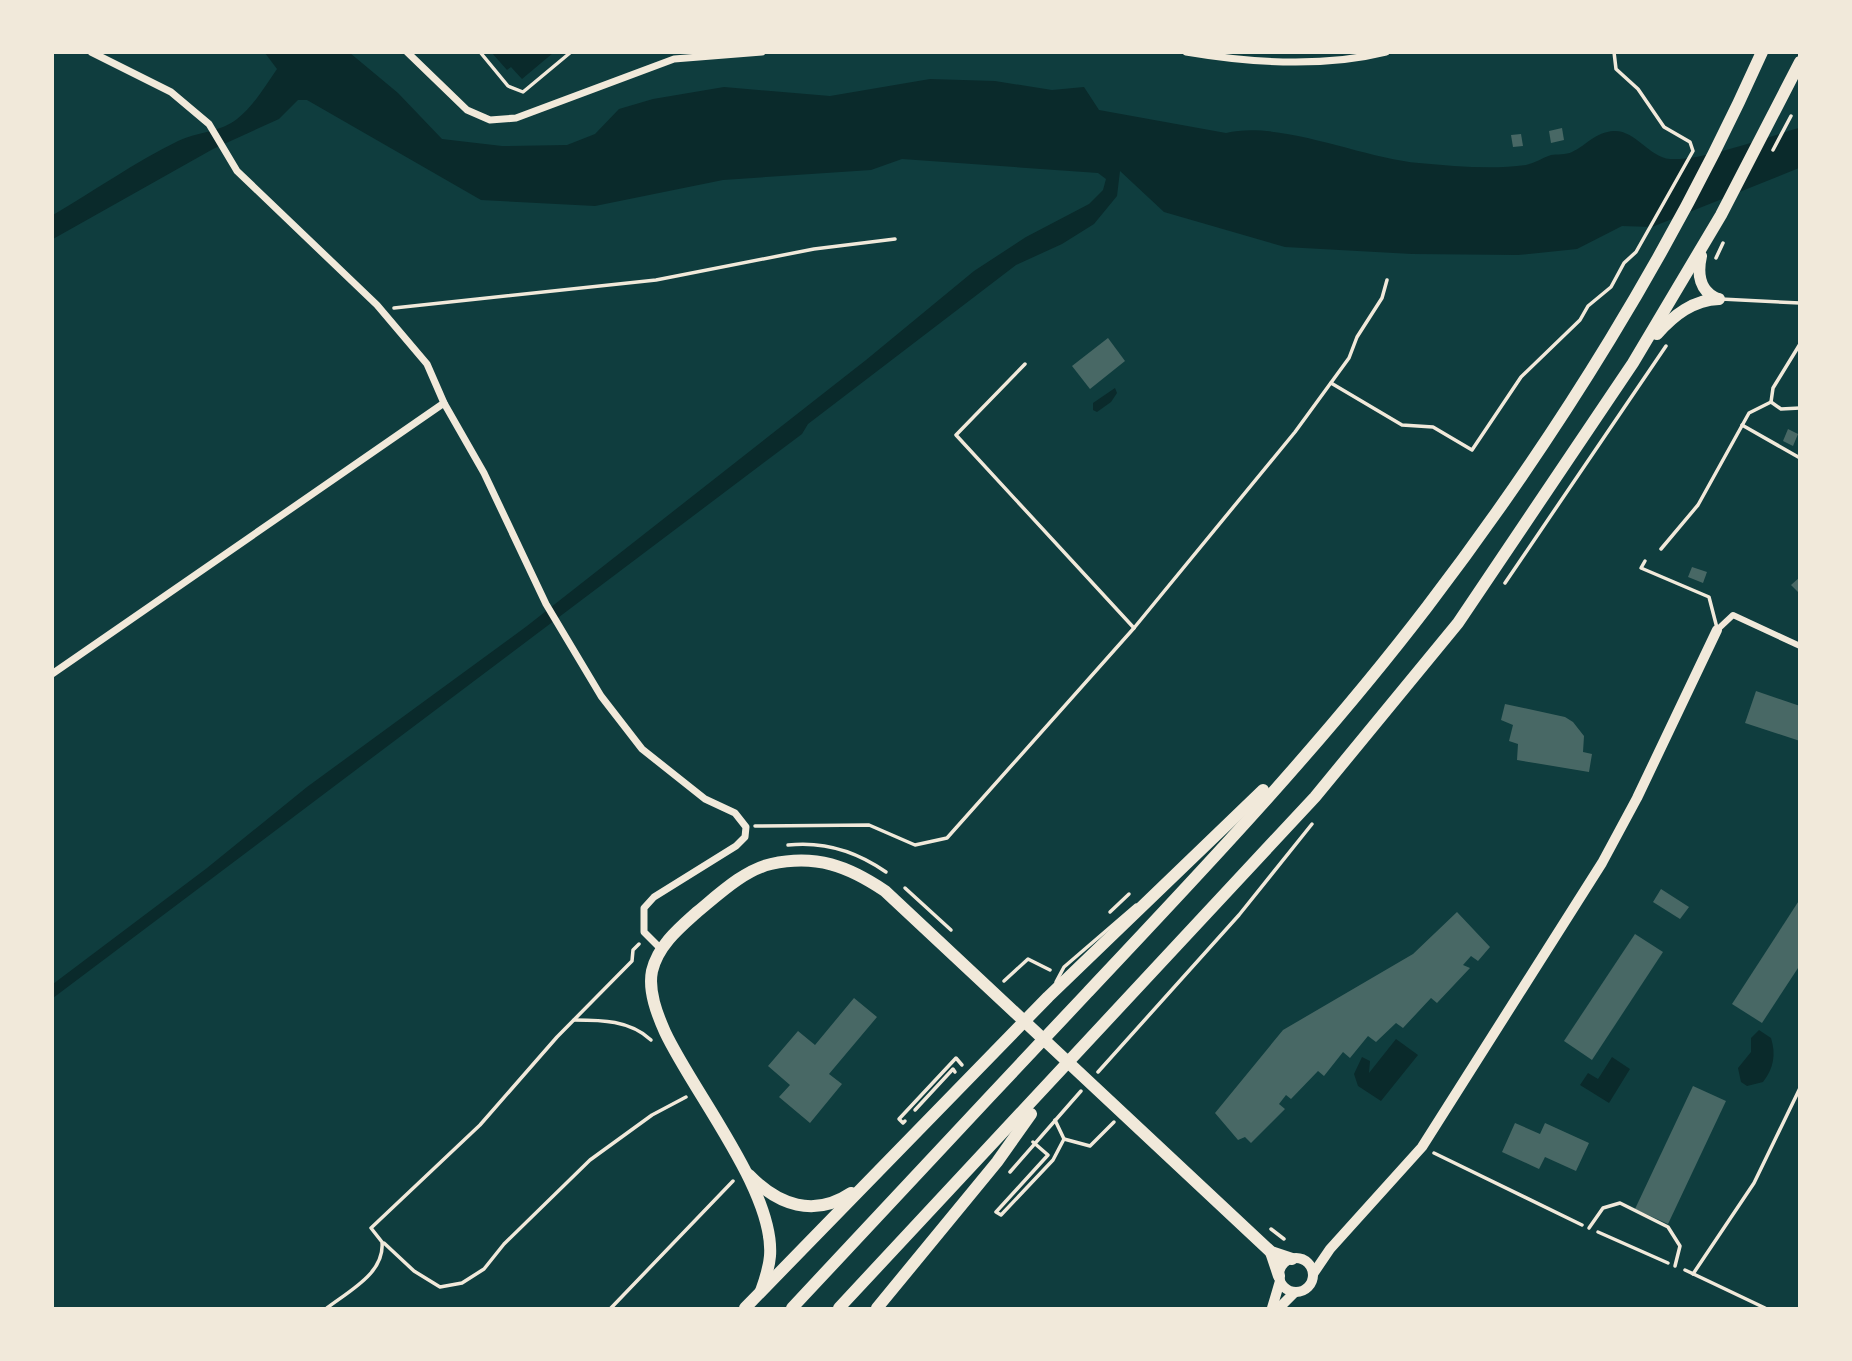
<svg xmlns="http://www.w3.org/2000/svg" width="1852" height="1361" font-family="'DM Sans',sans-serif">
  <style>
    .water { fill: #0a2a2b }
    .building { fill: #486865 }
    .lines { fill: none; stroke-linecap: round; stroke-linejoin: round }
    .path { stroke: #f1e9da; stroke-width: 3.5 }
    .service { stroke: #f1e9da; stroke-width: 3.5 }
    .pedestrian { stroke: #f1e9da; stroke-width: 6 }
    .minor { stroke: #f1e9da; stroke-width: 7 }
    .tertiary { stroke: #f1e9da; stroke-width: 10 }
    .trunk { stroke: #f1e9da; stroke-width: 12 }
  </style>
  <rect width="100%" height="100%" fill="#0f3d3e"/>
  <!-- water -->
  <g class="water">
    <path d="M 265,53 L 350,53 L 398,93 L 442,139 L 502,146 L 567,145 L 595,134 L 619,109 L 653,99 L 724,87 L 830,96 L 930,79 L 995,81 L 1052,90 L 1084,87 L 1099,110 L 1226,133 C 1280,120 1362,158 1419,163 C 1454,166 1491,170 1526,165 C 1535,163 1542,158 1551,155 C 1557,154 1566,155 1572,152 C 1587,145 1595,132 1614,131 C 1635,130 1649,157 1670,159 C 1703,161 1766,137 1799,128 L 1799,168 L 1652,227 L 1622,226 L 1577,249 L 1518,255 L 1412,254 L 1285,247 L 1164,212 L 1120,171 L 1117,196 L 1094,224 L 1062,244 L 1016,265 L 808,424 L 802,434 L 53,998 L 53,984 L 207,868 L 307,787 L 527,626 L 866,360 L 974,271 L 1026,237 L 1089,204 L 1103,190 L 1106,179 L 1098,173 L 902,159 L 871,170 L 723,180 L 595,206 L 481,200 L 307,100 L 298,100 L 279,119 L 213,149 L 53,239 L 53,215 C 94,191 135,162 178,141 C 197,132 221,132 237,119 C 254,106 265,86 277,69 Z"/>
    <polygon points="492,53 553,53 522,79 511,67 507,70"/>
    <polygon points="1115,388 1117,393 1111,402 1097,412 1093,410 1093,403"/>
    <path d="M 1759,1030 L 1771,1038 C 1776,1054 1774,1068 1763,1082 L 1747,1086 L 1741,1082 L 1738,1068 L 1751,1052 L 1751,1038 Z"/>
    <polygon points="1396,1039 1418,1055 1381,1101 1358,1086 1354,1074 1362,1057 1370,1061 1369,1073"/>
    <polygon points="1612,1057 1630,1069 1609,1103 1580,1085 1588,1073 1598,1079"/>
  </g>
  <!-- building -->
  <g class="building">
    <polygon points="1562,128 1564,140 1551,143 1549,131"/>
    <polygon points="1521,134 1523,146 1513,147 1511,135"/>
    <polygon points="1108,338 1125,361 1090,389 1072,366"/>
    <polygon points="1788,429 1798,434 1793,446 1783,441"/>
    <polygon points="1692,567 1707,572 1703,583 1688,577"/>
    <polygon points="1800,577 1800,594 1791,585"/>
    <polygon points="1756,691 1800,706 1800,741 1745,723"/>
    <polygon points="1505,704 1565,717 1573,722 1584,736 1583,752 1592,754 1589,772 1517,760 1518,744 1509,741 1513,725 1501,720"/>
    <polygon points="1661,889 1689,907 1680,919 1653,902"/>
    <polygon points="1800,899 1800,965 1762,1023 1732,1004"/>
    <polygon points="1457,912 1490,947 1478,961 1471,956 1463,965 1470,968 1437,1003 1431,998 1403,1028 1396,1023 1376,1042 1368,1036 1350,1058 1343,1052 1324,1076 1318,1071 1291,1099 1286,1095 1279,1104 1285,1109 1251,1143 1245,1137 1238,1140 1215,1113 1283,1030 1413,954"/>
    <polygon points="1635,934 1663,952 1592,1060 1564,1041"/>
    <polygon points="854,998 877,1017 829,1074 842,1084 810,1123 779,1097 790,1085 768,1066 798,1031 815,1045"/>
    <polygon points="1693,1086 1726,1101 1668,1224 1635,1209"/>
    <polygon points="1515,1123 1540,1134 1545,1123 1589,1143 1576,1171 1545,1157 1539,1169 1502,1152"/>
  </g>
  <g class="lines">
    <!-- path -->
    <g class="path">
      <polyline points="1773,150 1791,116"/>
      <polyline points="1716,258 1723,243"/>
      <polyline points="394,308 656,280 814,249 895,239"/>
      <polyline points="1025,364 956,435 1134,628"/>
      <polyline points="1331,383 1402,425 1433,427 1472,450 1521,377 1580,320 1588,306 1611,287 1624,263 1636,252 1693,151 1690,142 1664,127 1638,89 1616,69 1614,52"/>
      <polyline points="1505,583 1666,346"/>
      <polyline points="755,826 869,825 915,845 947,838 1134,628 1295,432 1349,358 1357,337 1382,298 1387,280"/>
      <path d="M 788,845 C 825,841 856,851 886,872"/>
      <polyline points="905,888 951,930"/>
      <polyline points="1110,912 1129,894"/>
      <polyline points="1004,981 1028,959 1050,970"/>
      <path d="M 574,1020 C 601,1020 630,1020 651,1040"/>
      <polyline points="1098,1072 1239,915 1312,824"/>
      <polyline points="915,1110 953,1069 955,1072"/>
      <polyline points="905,1121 903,1123 899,1119 956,1058 962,1065"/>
      <polyline points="1064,1139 1090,1146 1114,1122"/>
      <polyline points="1033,1142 1048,1155 996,1212 1001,1215 1053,1160 1064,1139 1055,1120"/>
      <polyline points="1434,1153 1582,1225"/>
      <polyline points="1010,1172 1081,1091"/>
      <polyline points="1271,1229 1284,1239"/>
      <polyline points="1598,1232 1668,1263"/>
      <polyline points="384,1243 414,1271 440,1287 462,1283 484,1269 504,1244 590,1160 652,1115 686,1097"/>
      <polyline points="1685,1270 1765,1308"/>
      <polyline points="1693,1274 1754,1183 1800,1088"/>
      <path d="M 327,1308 C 349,1291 385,1273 382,1242 L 371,1228 L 480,1125 L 557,1037 L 632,961 L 633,950 L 639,944"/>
      <polyline points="611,1308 733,1181"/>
    </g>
    <!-- service -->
    <g class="service">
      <polyline points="480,52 508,86 523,92 571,52"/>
      <polyline points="1721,299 1800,303"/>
      <polyline points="1771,402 1773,388 1800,344"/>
      <polyline points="1771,402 1781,409 1800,408"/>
      <polyline points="1742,425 1800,458"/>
      <polyline points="1661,549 1698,505 1749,413 1771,402"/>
      <polyline points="1645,561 1641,568 1709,597 1717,628"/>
      <polyline points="1056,982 1064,967 1136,905"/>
      <polyline points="1589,1228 1603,1208 1620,1203 1668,1227 1680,1246 1675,1266"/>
    </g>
    <!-- pedestrian -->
    <polyline class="pedestrian" points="1717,630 1733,615 1800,646"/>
    <!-- minor -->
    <g class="minor">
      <polyline points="91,52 171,92 209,124 237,171 377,305 427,364 444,403 484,473 546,604 601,696 642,749 705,799 735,813 746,827 745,837 736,846 654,897 644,908 644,932 661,949"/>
      <polyline points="407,52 467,110 490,120 516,118 674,59 762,52"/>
      <path d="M 1186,52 C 1251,63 1322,68 1386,52"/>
      <polyline points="52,674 444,403"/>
    </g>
    <!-- tertiary -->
    <g class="tertiary">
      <circle cx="1296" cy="1275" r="17"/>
      <polyline points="1313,1274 1330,1249 1422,1147 1602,863 1637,798 1717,630"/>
      <polyline points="1272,1308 1280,1281"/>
      <polyline points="1279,1308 1294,1293"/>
    </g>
    <!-- trunk -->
    <g class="trunk">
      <path d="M 1701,256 C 1697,274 1700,292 1718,299"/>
      <path d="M 1657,334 C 1674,315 1693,300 1719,299"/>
      <path d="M 749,1175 C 778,1205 814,1218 851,1193"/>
      <polyline points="1271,1252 1279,1276"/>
      <path d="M 761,1291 C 765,1280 769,1268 770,1256 C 775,1192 693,1092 665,1032 C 657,1014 648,991 652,971 C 658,946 678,929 696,913 C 718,895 744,870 771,864 C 816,854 848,866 885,891 L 1271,1252 L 1292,1259"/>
      <polyline points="745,1308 1048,997 1263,790"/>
      <path d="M 792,1308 C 890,1203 989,1097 1088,992 C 1205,868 1323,743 1427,607 C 1556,438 1675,247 1762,52"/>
      <polyline points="839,1308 1315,797 1458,623 1633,363 1721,215 1800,62"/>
      <polyline points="877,1308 997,1162 1031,1114"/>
    </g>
  </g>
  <!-- border -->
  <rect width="1852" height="1361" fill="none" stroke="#f1e9da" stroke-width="108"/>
</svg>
